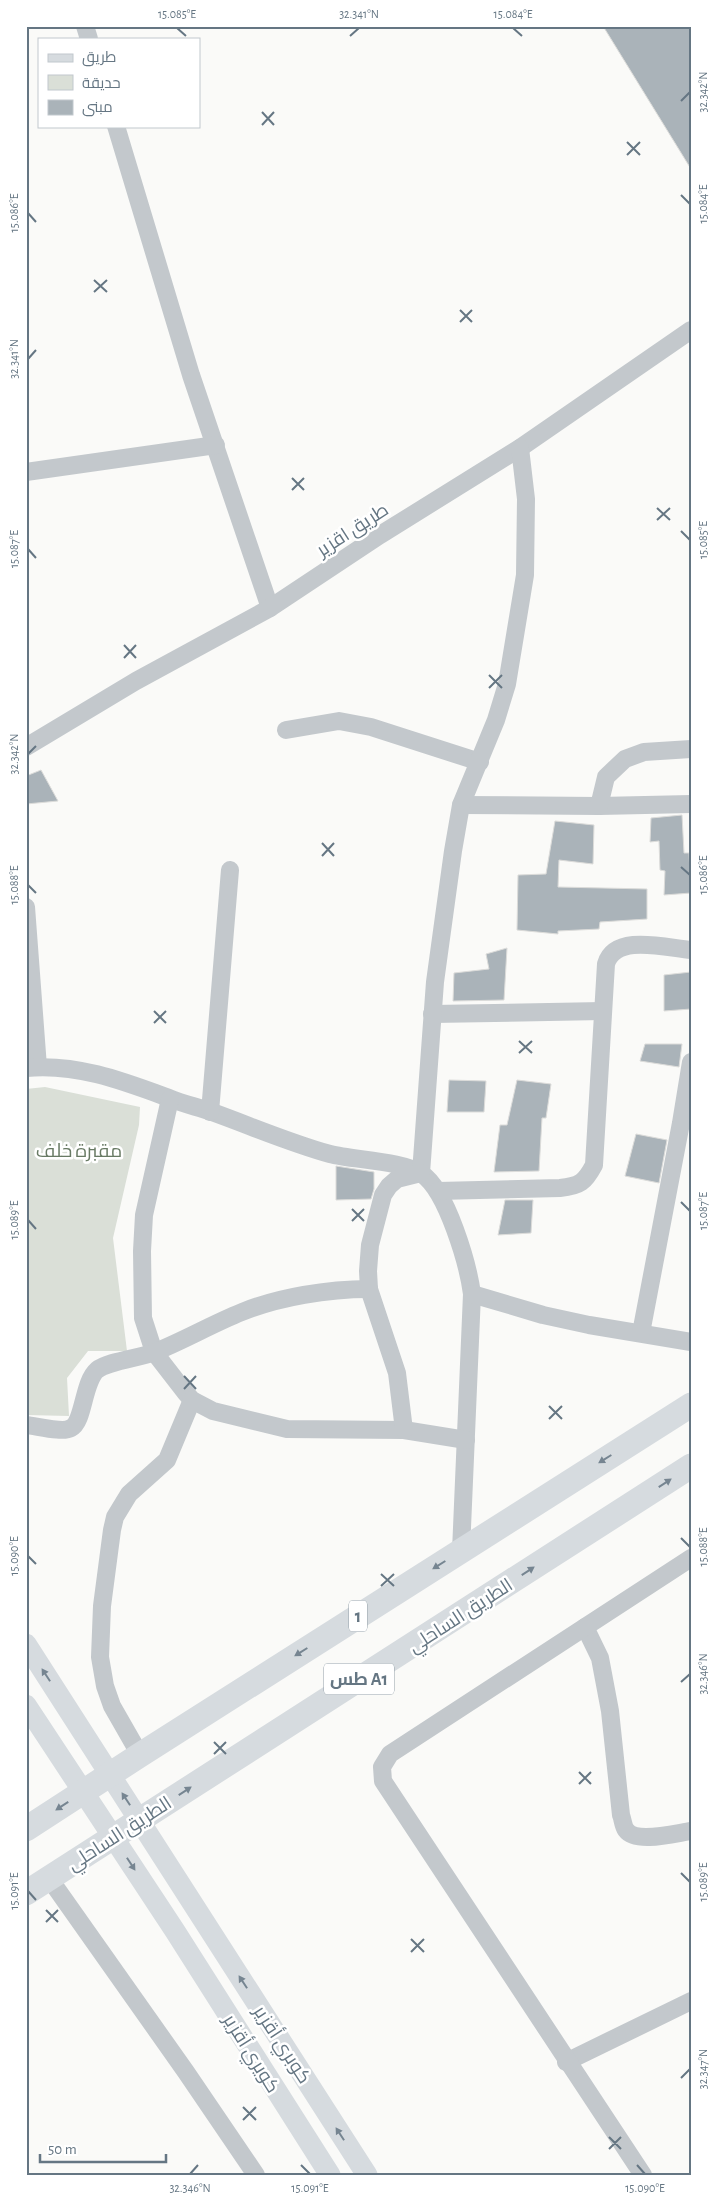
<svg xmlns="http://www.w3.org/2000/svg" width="717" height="2201" font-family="'Alegreya Sans',Cairo,sans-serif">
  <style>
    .green { fill: #dadfd7 }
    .building { fill: #aab3b9; stroke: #dcdcda }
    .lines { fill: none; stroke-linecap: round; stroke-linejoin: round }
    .minor { stroke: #c3c8cc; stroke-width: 18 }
    .major { stroke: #d6dbdf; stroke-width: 21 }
    .highway { stroke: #d6dbdf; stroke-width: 25 }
    .oneway { fill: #768591 }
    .ticks { fill: none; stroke: #657683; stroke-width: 2 }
    .labels { text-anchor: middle; stroke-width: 5; stroke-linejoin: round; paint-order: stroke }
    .shield { fill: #fff; stroke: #939fa8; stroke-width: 1 }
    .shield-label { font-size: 18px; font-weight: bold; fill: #657683 }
    .street-label { font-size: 19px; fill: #657683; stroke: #fff }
    .park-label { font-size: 19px; fill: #687a64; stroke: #fff }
    .neatline { fill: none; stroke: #657683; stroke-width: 2 }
    .ticks-label { font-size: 12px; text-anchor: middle; fill: #657683 }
  </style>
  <rect width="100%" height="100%" fill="#fafaf8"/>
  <!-- green -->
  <polygon class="green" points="45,1087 140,1107 139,1125 113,1238 127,1351 88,1351 67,1378 69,1416 26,1415 26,1089"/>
  <!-- building -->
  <g class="building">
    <polygon points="603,26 691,26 691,169"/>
    <polygon points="41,770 58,801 26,804 26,776"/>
    <polygon points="682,815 684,853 689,853 691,893 664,895 665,871 660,870 659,841 650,842 651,818"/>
    <polygon points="555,821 594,825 593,864 559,860 558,887 647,889 647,919 600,922 599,929 558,931 558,934 517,930 518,875 546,874"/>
    <polygon points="507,948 504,1000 453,1001 454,973 489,969 486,954"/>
    <polygon points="691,972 691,1009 664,1011 664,975"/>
    <polygon points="645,1044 682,1044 679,1067 640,1061"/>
    <polygon points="449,1080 486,1081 484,1112 447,1112"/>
    <polygon points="517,1080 551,1084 546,1118 542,1118 539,1171 494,1172 500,1125 507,1125"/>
    <polygon points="636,1134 667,1140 659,1183 625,1176"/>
    <polygon points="336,1166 374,1172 374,1189 371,1199 336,1200"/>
    <polygon points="505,1200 533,1200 531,1233 498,1235"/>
  </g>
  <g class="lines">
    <!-- minor -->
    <g class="minor">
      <polyline points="85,26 89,39"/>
      <polyline points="116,126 191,375 270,608"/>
      <polyline points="26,472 216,445"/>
      <polyline points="286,730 339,721 371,727 480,762"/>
      <polyline points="26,747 136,681 270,608 380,535 520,448 691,330"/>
      <polyline points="461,805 599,806 691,804"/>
      <polyline points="599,806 606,777 625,759 644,752 691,749"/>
      <polyline points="26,907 38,1067"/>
      <polyline points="432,1014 603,1011"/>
      <path d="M 26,1068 C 76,1063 123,1081 169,1098 C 183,1104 198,1107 212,1112 C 251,1126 290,1143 330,1154 C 353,1160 404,1161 422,1174 C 447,1191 468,1264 472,1294 L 461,1551"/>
      <polyline points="170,1099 144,1215 142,1251 143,1318 154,1352 185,1392 192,1400 213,1411 287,1429 404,1430 466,1440"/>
      <polyline points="210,1112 230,870"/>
      <polyline points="421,1173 435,982 453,851 461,805 496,720 507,684 525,575 526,499 520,448"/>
      <path d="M 438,1191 L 560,1188 C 580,1186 585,1182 594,1165 L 606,964 C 615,933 666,948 691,950"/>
      <polyline points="472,1294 543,1315 589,1325 691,1342"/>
      <polyline points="641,1333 681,1123 691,1062"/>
      <path d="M 26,1425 C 37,1426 63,1433 71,1428 C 84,1422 83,1382 97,1370 C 108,1361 140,1358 155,1352 C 185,1340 212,1324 242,1312 C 279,1297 328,1289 369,1289"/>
      <polyline points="404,1430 397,1373 369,1289 368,1271 370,1245 383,1195 389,1186 397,1179 421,1173"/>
      <path d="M 585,1627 L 600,1658 L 610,1711 L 621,1815 C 623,1820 623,1826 626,1830 C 636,1844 676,1833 691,1831"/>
      <polyline points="140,1755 112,1706 105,1686 100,1657 102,1606 112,1530 115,1517 129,1494 167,1460 192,1400"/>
      <polyline points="49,1878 186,2072 256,2175"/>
      <polyline points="566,2062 691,2001"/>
      <polyline points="643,2175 383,1781 382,1767 390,1754 691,1558"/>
    </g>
    <!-- major -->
    <g class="major">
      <polyline points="26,1644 367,2175"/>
      <polyline points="26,1705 175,1931 330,2175"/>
    </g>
    <!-- highway -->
    <g class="highway">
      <polyline points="26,1829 140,1755 691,1405"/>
      <polyline points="26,1893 691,1466"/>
    </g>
  </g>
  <!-- one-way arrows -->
  <defs><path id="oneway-solid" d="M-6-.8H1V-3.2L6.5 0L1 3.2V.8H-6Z" transform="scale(1.25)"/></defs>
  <g class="oneway">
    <use href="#oneway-solid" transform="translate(605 1459) rotate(148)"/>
    <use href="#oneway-solid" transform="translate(665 1483) rotate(-33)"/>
    <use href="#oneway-solid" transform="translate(439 1565) rotate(148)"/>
    <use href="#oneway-solid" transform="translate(528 1571) rotate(-33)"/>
    <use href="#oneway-solid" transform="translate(301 1652) rotate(148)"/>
    <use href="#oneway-solid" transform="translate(46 1675) rotate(-123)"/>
    <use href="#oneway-solid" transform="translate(185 1791) rotate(-33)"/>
    <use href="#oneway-solid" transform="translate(126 1799) rotate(-123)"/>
    <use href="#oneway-solid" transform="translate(62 1806) rotate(147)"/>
    <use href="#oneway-solid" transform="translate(131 1864) rotate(57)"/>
    <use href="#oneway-solid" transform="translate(243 1982) rotate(-123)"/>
    <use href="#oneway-solid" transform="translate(340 2134) rotate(-123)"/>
  </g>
  <!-- ticks -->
  <path class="ticks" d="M 177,28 L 186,36M 513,28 L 522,36M 350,36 L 359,28M 681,101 L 690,92M 262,112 L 274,125M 262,125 L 274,112M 627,142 L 640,155M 627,155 L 640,142M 681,195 L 690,204M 28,213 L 36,222M 94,280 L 107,292M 94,292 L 107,280M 460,310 L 472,322M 460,322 L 472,310M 28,359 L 36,350M 292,478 L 304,490M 292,490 L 304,478M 657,508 L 670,520M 657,520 L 670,508M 681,531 L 690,540M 28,549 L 36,558M 124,645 L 136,658M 124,658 L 136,645M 489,675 L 502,688M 489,688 L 502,675M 28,754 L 36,746M 322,843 L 334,856M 322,856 L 334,843M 681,867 L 690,875M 28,885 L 36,893M 154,1011 L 166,1023M 154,1023 L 166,1011M 519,1041 L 532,1053M 519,1053 L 532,1041M 681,1202 L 690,1211M 352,1209 L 364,1221M 28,1220 L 36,1229M 352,1221 L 364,1209M 184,1376 L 196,1389M 184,1389 L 196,1376M 549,1406 L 562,1419M 549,1419 L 562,1406M 681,1538 L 690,1547M 28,1556 L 36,1564M 381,1574 L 394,1586M 381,1586 L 394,1574M 681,1682 L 690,1674M 214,1742 L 226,1754M 214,1754 L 226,1742M 579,1772 L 591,1784M 579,1784 L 591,1772M 681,1873 L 690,1882M 28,1891 L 36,1900M 46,1910 L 58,1922M 46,1922 L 58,1910M 411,1939 L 424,1952M 411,1952 L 424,1939M 681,2078 L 690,2069M 243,2107 L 256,2120M 243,2120 L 256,2107M 609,2137 L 621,2149M 609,2149 L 621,2137M 301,2165 L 310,2174M 637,2165 L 645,2174M 190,2174 L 198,2165"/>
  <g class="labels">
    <!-- shield labels -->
    <g class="shield">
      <rect x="349" y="1600.5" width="18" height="31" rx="4"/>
      <rect x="324" y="1663.5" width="70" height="31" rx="4"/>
    </g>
    <g class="shield-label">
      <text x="358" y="1622">1</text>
      <text x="359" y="1685">طس A1</text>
    </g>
    <!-- street labels -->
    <g class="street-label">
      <text transform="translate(352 529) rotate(-33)" y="7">طريق اقزير</text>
      <text transform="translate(460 1615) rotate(-33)" y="7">الطريق الساحلي</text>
      <text transform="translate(119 1833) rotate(-33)" y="7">الطريق الساحلي</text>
      <text transform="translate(283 2044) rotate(57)" y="7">كوبري أقزير</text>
      <text transform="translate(252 2053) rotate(58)" y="7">كويري أقزير</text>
    </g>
    <!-- park labels -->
    <g class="park-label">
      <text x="79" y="1157">مقبرة خلف</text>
    </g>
  </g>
  <!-- border -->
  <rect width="717" height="2201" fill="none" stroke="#ffffff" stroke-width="55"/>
  <!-- legend -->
  <rect x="38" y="38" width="162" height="90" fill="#ffffff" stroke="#c1c8cd"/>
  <rect x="48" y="54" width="25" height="8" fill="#d6dbdf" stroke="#c1c8cd"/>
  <text x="82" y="62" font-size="15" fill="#657683">طريق</text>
  <rect x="48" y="75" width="25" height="15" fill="#dadfd7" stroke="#c1c8cd"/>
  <text x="82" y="88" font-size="15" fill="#657683">حديقة</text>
  <rect x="48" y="100" width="25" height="15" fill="#aab3b9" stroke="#c1c8cd"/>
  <text x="82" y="112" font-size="15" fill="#657683">مبنى</text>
  <!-- scale -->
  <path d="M40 2154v8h126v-8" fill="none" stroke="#657683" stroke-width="2.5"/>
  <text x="48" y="2154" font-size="15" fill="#657683" stroke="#ffffff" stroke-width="4" paint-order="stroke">50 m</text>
  <rect x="28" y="28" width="662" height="2146" class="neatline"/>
  <g class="ticks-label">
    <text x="177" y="18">15.085°E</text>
    <text x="359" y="18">32.341°N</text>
    <text x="513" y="18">15.084°E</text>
    <text transform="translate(703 92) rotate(-90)" y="4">32.342°N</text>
    <text transform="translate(703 204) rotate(-90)" y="4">15.084°E</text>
    <text transform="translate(14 213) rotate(-90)" y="4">15.086°E</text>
    <text transform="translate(14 359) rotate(-90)" y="4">32.341°N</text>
    <text transform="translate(703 540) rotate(-90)" y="4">15.085°E</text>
    <text transform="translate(14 549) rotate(-90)" y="4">15.087°E</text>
    <text transform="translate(14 754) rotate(-90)" y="4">32.342°N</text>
    <text transform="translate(703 875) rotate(-90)" y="4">15.086°E</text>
    <text transform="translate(14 885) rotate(-90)" y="4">15.088°E</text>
    <text transform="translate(703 1211) rotate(-90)" y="4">15.087°E</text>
    <text transform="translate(14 1220) rotate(-90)" y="4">15.089°E</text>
    <text transform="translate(703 1547) rotate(-90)" y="4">15.088°E</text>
    <text transform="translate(14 1556) rotate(-90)" y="4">15.090°E</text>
    <text transform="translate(703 1674) rotate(-90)" y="4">32.346°N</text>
    <text transform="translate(703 1882) rotate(-90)" y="4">15.089°E</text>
    <text transform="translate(14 1891) rotate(-90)" y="4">15.091°E</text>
    <text transform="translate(703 2069) rotate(-90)" y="4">32.347°N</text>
    <text x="190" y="2192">32.346°N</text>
    <text x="310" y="2192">15.091°E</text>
    <text x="645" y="2192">15.090°E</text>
  </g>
</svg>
